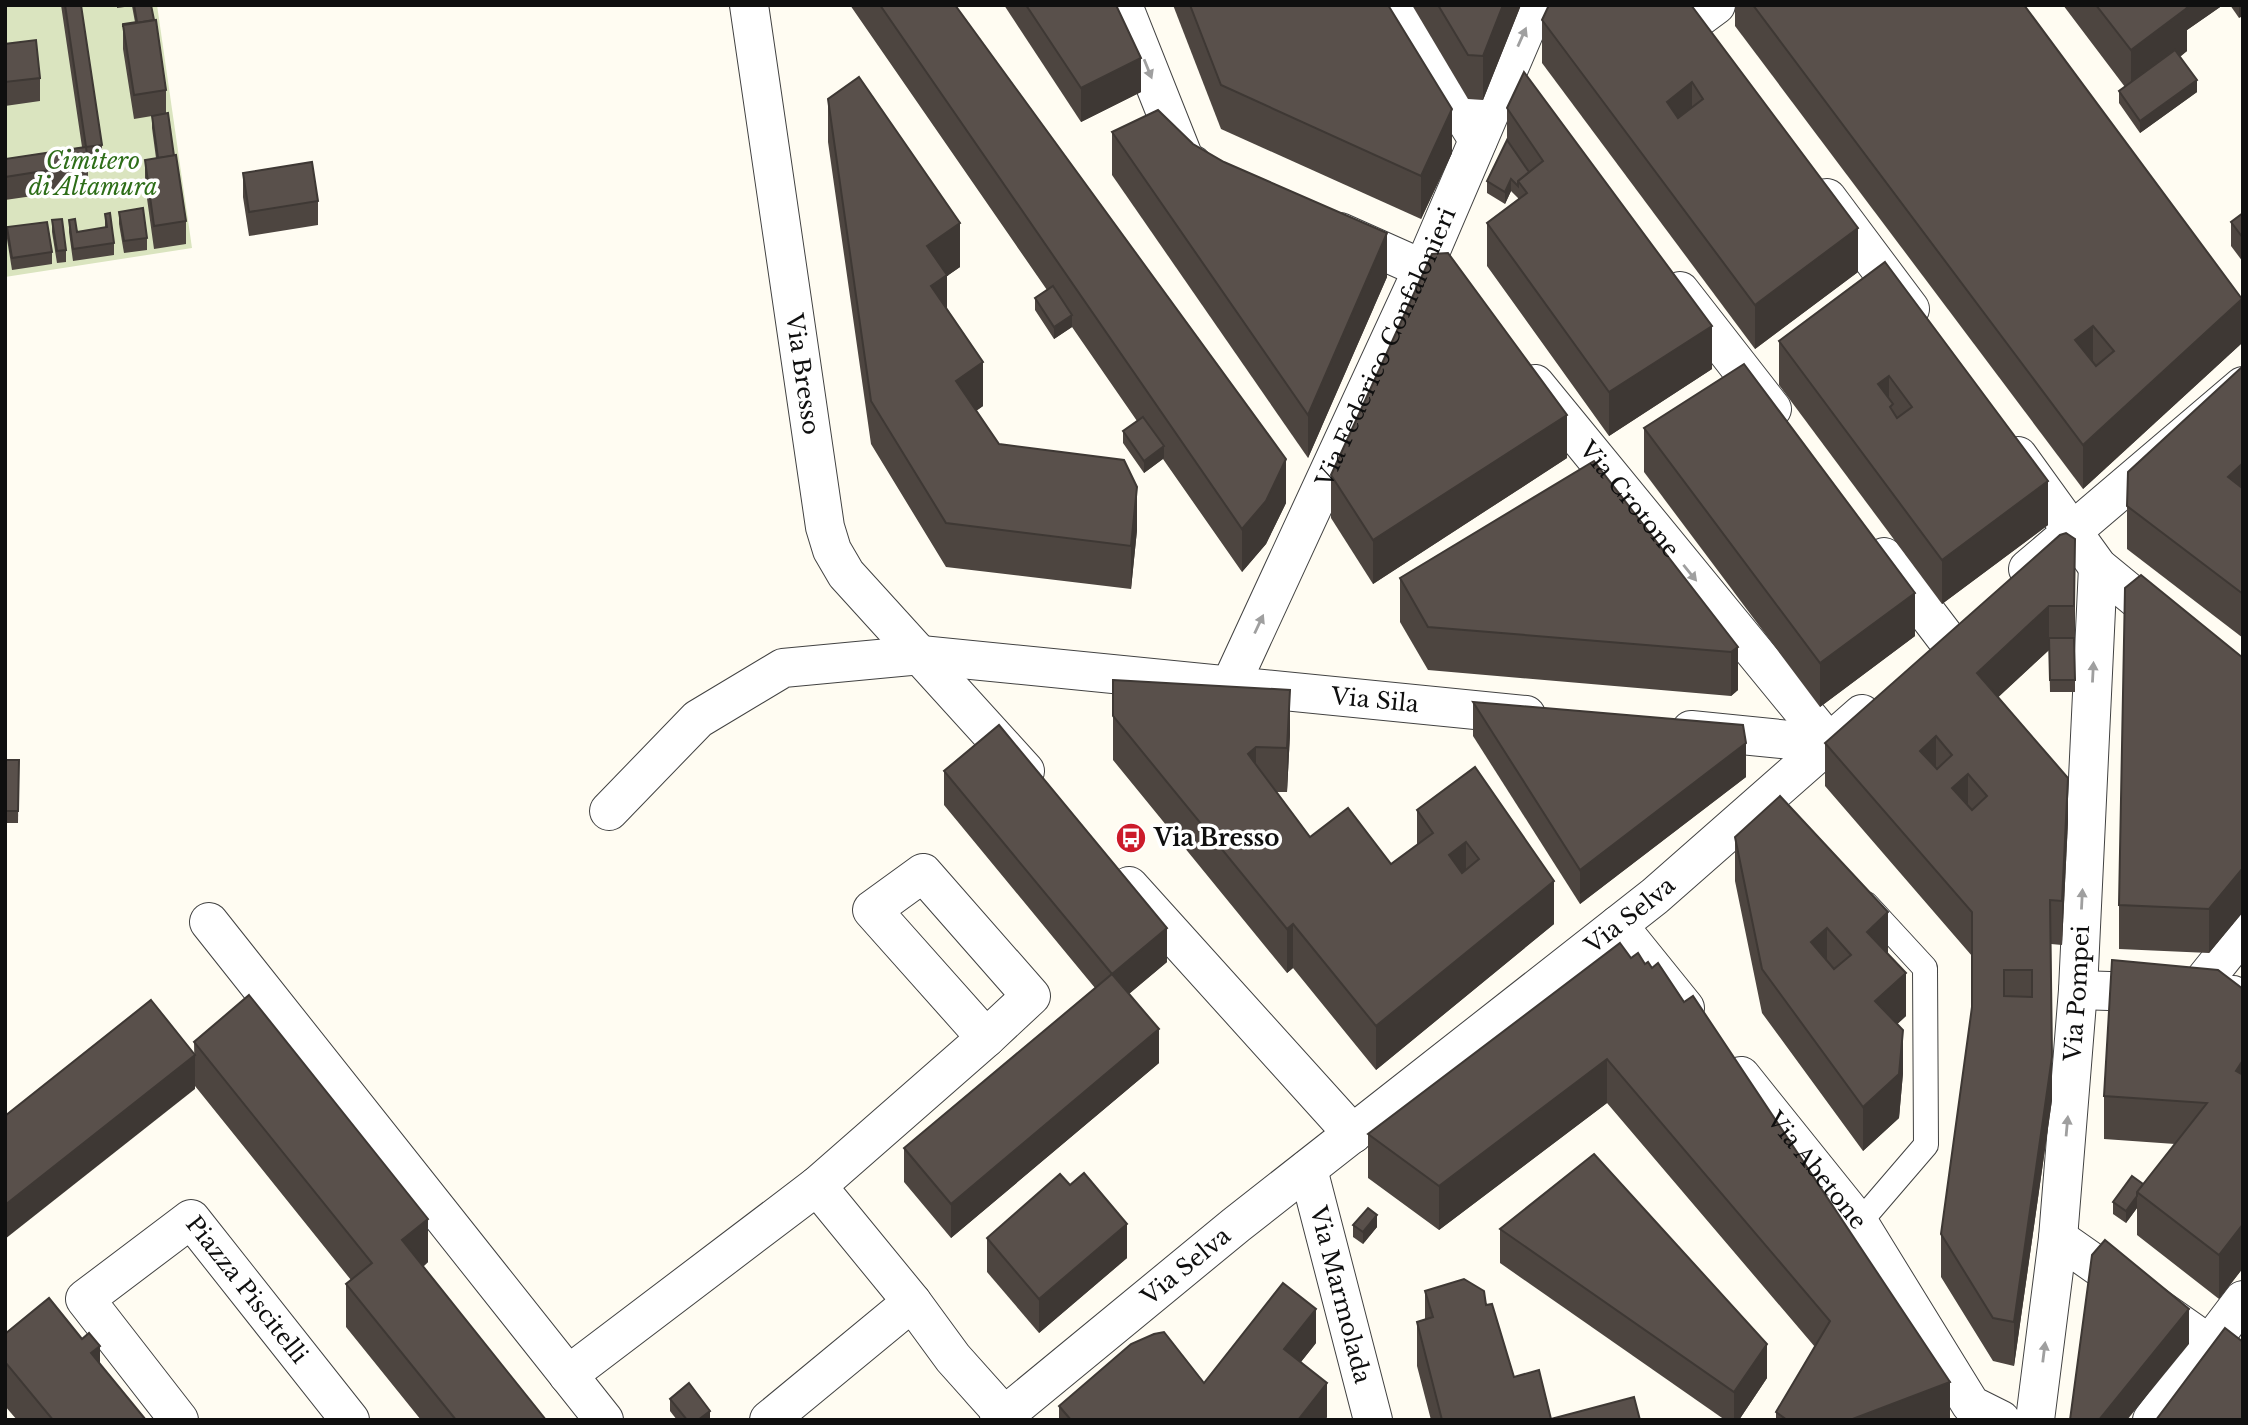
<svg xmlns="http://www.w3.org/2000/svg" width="2248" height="1425" font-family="'Libre Baskerville',serif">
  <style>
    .cemetery { fill: #dae4bf }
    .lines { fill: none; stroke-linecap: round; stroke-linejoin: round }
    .lane-casing { stroke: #424242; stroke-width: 26 }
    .street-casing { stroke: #424242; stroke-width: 40 }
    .lane { stroke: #fff; stroke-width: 24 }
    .street { stroke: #fff; stroke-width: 38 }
    .wall { fill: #4d4540 }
    .shaded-wall { fill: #3e3834 }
    .building { fill: #59504b; stroke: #3e3834; stroke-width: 2; fill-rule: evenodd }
    .oneway { fill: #9f9f9f }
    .labels { text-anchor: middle; stroke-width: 7; stroke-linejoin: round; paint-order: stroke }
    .park-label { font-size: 23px; font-style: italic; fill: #2e6e19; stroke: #fff }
    .street-label { font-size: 23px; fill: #0f0f0f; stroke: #fff }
    .poi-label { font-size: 23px; font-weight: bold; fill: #0f0f0f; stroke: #fff; text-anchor: start }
  </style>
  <rect width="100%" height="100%" fill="#fffcf2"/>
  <!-- cemetery -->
  <polygon class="cemetery" points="5,5 157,5 192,248 5,277"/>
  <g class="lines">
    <!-- lane casing -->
    <g class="lane-casing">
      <polyline id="lane" points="1859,1223 1926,1145 1925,968 1866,904"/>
    </g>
    <!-- street casing -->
    <g class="street-casing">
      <g id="street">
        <path id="s1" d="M 749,5 L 825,527 L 832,550 L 846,574 L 1025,771"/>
        <polyline points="1123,5 1185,161 1193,165"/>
        <polyline points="1394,5 1478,140"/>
        <polyline points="1693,22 1716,5"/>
        <polyline points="1827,198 1910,309"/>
        <polyline points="1340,232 1423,269"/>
        <polyline points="1680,291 1772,409"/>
        <path id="s2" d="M 1535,384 L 1830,744"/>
        <polyline points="2018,456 2098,567 2243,686"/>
        <polyline points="1884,557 1945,637"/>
        <polyline points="2028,569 2243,386"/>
        <path id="s3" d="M 1230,686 L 1429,255 L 1536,5"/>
        <polyline points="1691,730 1830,744"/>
        <path id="s4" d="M 609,811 L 698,719 L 783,668 L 921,655 L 1526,715"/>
        <polygon points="923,873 1031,996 986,1038 872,910"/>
        <polyline points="1129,886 1353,1134"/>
        <polyline points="209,922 604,1420"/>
        <polyline points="1618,925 1685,1008"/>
        <polyline points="2078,990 2233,995 2243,1003"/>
        <polyline points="2194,993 2243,932"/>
        <path id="s5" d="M 1741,1076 L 1859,1223 L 1971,1405 L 2001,1420"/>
        <path id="s6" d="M 1308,1169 L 1373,1420"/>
        <polyline points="817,1186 912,1302 953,1358 1004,1415"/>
        <polyline points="2058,1238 2243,1368"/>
        <polyline points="568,1375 817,1186 986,1038"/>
        <path id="s7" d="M 179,1420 L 85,1299 L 191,1219 L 350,1420"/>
        <polyline points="769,1420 912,1302"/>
        <path id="s8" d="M 999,1420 L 1236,1225 L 1655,896 L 1862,714"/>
        <path id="s9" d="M 2035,1420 L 2058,1238 L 2078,990 L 2098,567"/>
        <polyline points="2152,1420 2243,1300"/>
      </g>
    </g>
    <!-- lane -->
    <use href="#lane" class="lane"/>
    <!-- street -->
    <use href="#street" class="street"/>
  </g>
  <!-- wall -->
  <g class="wall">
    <polygon points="61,5 81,5 102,145 102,168 88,170 88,188 5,200 5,159 82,147"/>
    <polygon points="117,5 151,5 166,90 166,114 186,221 186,244 154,249 145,184 145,160 156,158 152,128 152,116 134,119 123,49 123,24 135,22 132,6 117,8"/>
    <polygon points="850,5 955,5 1286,503 1266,544 1242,572 1163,459 1144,473 1123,443 1123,431 1137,421 1072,327 1054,339 1035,310 1035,298 1047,290"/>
    <polygon points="1004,5 1116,5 1141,92 1081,122"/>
    <polygon points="1173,5 1388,5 1452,153 1421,219 1221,129"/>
    <polygon points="1412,5 1521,5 1483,100 1468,99"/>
    <polygon points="1691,5 1858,272 1755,349 1542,63 1542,20"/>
    <polygon points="1735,5 2024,5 2242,343 2083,489 1735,26"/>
    <polygon points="2063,5 2223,5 2187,30 2187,51 2180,57 2197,92 2140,133 2119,103 2119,91 2125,87"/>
    <polygon points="2230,5 2243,5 2239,18"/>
    <polygon points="5,44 40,78 40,101 5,106"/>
    <polygon points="828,99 960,267 947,276 947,310 983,406 976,411 999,444 1137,530 1131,589 946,567 871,444 828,142"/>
    <polygon points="1507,108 1712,369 1609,436 1487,266 1487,223 1518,200 1518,198 1511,191 1505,204 1487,193 1487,181 1507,140"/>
    <polygon points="1112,132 1193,144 1387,277 1308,458 1112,175"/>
    <polygon points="243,173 318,201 318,225 249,236 243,197"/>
    <polygon points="119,212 147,238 147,250 124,253 119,224"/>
    <polygon points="2243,213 2243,262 2231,246 2231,222"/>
    <polygon points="105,214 114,243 114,255 73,261 69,232 69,220 77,232 105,228"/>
    <polygon points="52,220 66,250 66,262 57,263 52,232"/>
    <polygon points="7,227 52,252 52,264 12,270 7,239"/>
    <polygon points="1885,262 2048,525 1942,604 1779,385 1779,341"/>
    <polygon points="2243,366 2243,638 2127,549 2127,506"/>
    <polygon points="1644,428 1915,636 1820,707 1644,472"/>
    <polygon points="1567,458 1373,584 1331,518 1331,475"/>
    <polygon points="1400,578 1738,647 1738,690 1731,696 1428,670 1400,622"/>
    <polygon points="2075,582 2075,692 2050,692 2049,650 1998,697 2068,821 2062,945 2051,944 2052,1100 2014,1366 1993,1361 1941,1277 1941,1234 1972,1007 1972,956 1825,786 1825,743"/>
    <polygon points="2243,658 2243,912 2209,953 2119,949 2119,905"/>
    <polygon points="1113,680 1290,734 1287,792 1276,792 1310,837 1391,864 1417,846 1417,810 1475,767 1554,924 1376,1070 1293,968 1287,973 1113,760"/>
    <polygon points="1473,702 1746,777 1580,904 1473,736"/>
    <polygon points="5,760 19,760 18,823 5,823"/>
    <polygon points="944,771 1167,962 1129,994 1159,1063 951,1238 904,1182 904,1148 1095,988 944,805"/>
    <polygon points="1735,837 1888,954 1906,1016 1897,1024 1903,1073 1899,1118 1863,1151 1762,1013 1735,881"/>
    <polygon points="1620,943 1950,1420 1776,1420 1776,1412 1815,1347 1607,1103 1439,1230 1368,1178 1368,1134"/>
    <polygon points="2243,989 2243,1268 2219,1299 2137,1235 2137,1208 2126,1223 2113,1214 2113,1202 2143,1184 2175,1144 2104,1139 2104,1096"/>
    <polygon points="194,1042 428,1262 423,1267 546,1420 421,1420 346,1327 346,1284 351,1280 195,1086 195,1089"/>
    <polygon points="1070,1185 1127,1258 1039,1333 987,1272 987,1238"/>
    <polygon points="1353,1225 1377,1227 1363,1244 1353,1237"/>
    <polygon points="1500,1229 1767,1378 1739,1420 1725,1420 1500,1263"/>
    <polygon points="1425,1291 1486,1305 1514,1377 1551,1419 1640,1420 1431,1420 1417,1366 1417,1322 1425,1319"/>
    <polygon points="5,1334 100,1364 146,1420 17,1420 5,1406"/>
    <polygon points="1316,1343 1301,1362 1327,1417 1325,1420 1059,1420 1059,1406 1204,1383"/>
    <polygon points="670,1399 710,1420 677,1420 670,1411"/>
  </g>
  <!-- shaded-wall -->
  <g class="shaded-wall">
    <polygon points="1503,5 1521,5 1483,100 1483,56"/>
    <polygon points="2178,5 2223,5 2187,30 2187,51 2131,93 2131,50"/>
    <polygon points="2239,5 2243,5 2243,16 2239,18"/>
    <polygon points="1141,58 1141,92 1081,122 1081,88"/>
    <polygon points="2197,80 2197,92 2140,133 2140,121"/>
    <polygon points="1692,82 1692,126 1667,145 1667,102"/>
    <polygon points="1452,109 1452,153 1421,219 1421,176"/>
    <polygon points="1511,179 1511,191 1505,204 1505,192"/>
    <polygon points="960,223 960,267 947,276 947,319 931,330 927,246"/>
    <polygon points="1858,228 1858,272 1755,349 1755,305"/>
    <polygon points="1387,233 1387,277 1308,458 1308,415"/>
    <polygon points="2242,299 2242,343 2083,489 2083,445"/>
    <polygon points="1072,315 1072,327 1054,339 1054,327"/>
    <polygon points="1712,326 1712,369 1609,436 1609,392"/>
    <polygon points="2093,326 2093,369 2075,340"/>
    <polygon points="983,362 983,406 956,425 956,381"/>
    <polygon points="1889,376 1889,419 1878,384"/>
    <polygon points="1567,415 1567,458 1373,584 1373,540"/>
    <polygon points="1164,446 1164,458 1144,473 1144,461"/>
    <polygon points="1286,459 1286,503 1266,544 1242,572 1242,529"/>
    <polygon points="2243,463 2243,507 2228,477"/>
    <polygon points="2048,481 2048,525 1942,604 1942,560"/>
    <polygon points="1137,487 1137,530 1131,589 1131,546"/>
    <polygon points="2075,539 2075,582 2074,650 2074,606"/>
    <polygon points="1915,593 1915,636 1820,707 1820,663"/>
    <polygon points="2049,606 2049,650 1977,717 1977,673"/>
    <polygon points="1738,647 1738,690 1731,696 1731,652"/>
    <polygon points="1290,690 1290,734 1287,792 1287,748"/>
    <polygon points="1936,736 1936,779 1920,751"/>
    <polygon points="1746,743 1746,777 1580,904 1580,870"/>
    <polygon points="1256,747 1256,791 1248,754"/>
    <polygon points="1968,774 1968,818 1952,788"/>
    <polygon points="2068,778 2068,821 2062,945 2062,901"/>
    <polygon points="1466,842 1466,886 1449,855"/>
    <polygon points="2243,868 2243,912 2209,953 2209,909"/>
    <polygon points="1554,881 1554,924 1376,1070 1376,1026"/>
    <polygon points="1888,912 1888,956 1867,932"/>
    <polygon points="1293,924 1293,968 1287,973 1287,929"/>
    <polygon points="1167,928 1167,962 1112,1008 1112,974"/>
    <polygon points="1827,928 1827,971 1811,942"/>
    <polygon points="1906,973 1906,1016 1875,1045 1875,1001"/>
    <polygon points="1159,1029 1159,1063 951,1238 951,1204"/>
    <polygon points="1903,1030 1903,1073 1899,1118 1863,1151 1863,1107"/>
    <polygon points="195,1055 195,1089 5,1239 5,1205"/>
    <polygon points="2052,1057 2052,1100 2014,1366 2014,1322"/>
    <polygon points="1607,1059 1607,1103 1439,1230 1439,1186"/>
    <polygon points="2243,1060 2243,1104 2236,1071"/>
    <polygon points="2137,1196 2137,1208 2126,1223 2126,1211"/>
    <polygon points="1377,1215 1377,1227 1363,1244 1363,1232"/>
    <polygon points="428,1219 428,1262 402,1284 402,1240"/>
    <polygon points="1127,1224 1127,1258 1039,1333 1039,1299"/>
    <polygon points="2243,1224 2243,1268 2219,1299 2219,1255"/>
    <polygon points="1316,1309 1316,1343 1284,1383 1284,1349"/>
    <polygon points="2189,1309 2189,1344 2127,1420 2099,1420"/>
    <polygon points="1767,1344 1767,1378 1739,1420 1734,1420 1734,1392"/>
    <polygon points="100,1346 100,1390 91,1353"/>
    <polygon points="1950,1382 1950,1420 1850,1420"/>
    <polygon points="1327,1383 1327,1417 1325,1420 1298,1420"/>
    <polygon points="710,1411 710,1420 698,1420"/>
  </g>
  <!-- building -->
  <g class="building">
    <polygon points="65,5 81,5 102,145 86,147"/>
    <polygon points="134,5 151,5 154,20 123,25 123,27 123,24 137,22"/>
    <polygon points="880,5 955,5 1286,459 1266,501 1242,529"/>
    <polygon points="1026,5 1116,5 1141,58 1081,88"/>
    <polygon points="1190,5 1388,5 1452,109 1421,176 1221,85"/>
    <polygon points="1438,5 1503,5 1483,56 1468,55"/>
    <path d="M 1549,5 L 1691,5 L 1858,228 L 1755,305 L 1542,20 ZM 1692,82 L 1703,99 L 1678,118 L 1667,102 Z"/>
    <path d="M 1753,5 L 2024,5 L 2242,299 L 2083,445 ZM 2093,326 L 2114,351 L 2096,366 L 2075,340 Z"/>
    <polygon points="2096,5 2186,5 2187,8 2131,50"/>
    <polygon points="156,20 166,90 134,95 123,25"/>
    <polygon points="36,40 40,78 5,82 5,44"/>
    <polygon points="2175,50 2197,80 2140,121 2119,91"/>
    <polygon points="1524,72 1712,326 1609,392 1487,223 1527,193 1518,181 1543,161 1507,108"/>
    <polygon points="859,77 960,223 927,246 947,275 931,286 983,362 956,381 999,444 1124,460 1137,487 1131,546 946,523 871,401 828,99"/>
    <polygon points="1158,110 1193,144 1224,162 1387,233 1308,415 1112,132"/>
    <polygon points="168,113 174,156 158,158 152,116"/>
    <polygon points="1507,140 1529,172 1518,181 1518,186 1511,179 1505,192 1487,181"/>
    <polygon points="86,147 88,164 5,177 5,159"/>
    <polygon points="176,155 186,221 154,226 145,160"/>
    <polygon points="312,162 318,201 249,212 243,173"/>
    <polygon points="143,208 147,238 124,241 119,212"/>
    <polygon points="110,213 114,243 73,249 69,220 75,219 77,232 107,227 105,214"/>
    <polygon points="2243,213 2243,238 2231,222"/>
    <polygon points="62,219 66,250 57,251 52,220"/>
    <polygon points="47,222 52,252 12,258 7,227"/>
    <polygon points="1448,253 1567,415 1373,540 1331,475 1432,254"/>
    <path d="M 1885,262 L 2048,481 L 1942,560 L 1779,341 ZM 1889,376 L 1912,407 L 1897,418 L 1890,407 L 1893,404 L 1878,384 Z"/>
    <polygon points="1053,286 1072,315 1054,327 1035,298"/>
    <polygon points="1744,364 1915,593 1820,663 1644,428"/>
    <polygon points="2243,366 2243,463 2228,477 2241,487 2243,486 2243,594 2127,506 2128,472"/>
    <polygon points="1143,417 1164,446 1144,461 1123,431"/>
    <polygon points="1594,461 1738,647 1731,652 1428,627 1400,578"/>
    <path d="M 2066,533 L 2075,539 L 2074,606 L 2049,606 L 1977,673 L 2068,778 L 2062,901 L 2050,900 L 2052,1057 L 2014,1322 L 1993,1318 L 1941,1234 L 1972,1007 L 1972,912 L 1825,743 L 2060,535 ZM 1936,736 L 1952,755 L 1937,769 L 1920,751 ZM 1968,774 L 1987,796 L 1972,810 L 1952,788 ZM 2004,970 L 2032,970 L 2032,997 L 2004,996 Z"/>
    <polygon points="2141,575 2243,658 2243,868 2209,909 2119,905 2125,588"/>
    <polygon points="2049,638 2074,638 2075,680 2050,680"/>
    <path d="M 1113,680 L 1290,690 L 1287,748 L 1256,747 L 1248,754 L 1310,837 L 1348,808 L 1391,864 L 1433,833 L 1417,810 L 1475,767 L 1554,881 L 1376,1026 L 1293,924 L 1287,929 L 1113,716 ZM 1466,842 L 1479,859 L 1462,873 L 1449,855 Z"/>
    <polygon points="1473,702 1743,725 1746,743 1580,870"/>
    <polygon points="999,725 1167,928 1112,974 944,771"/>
    <polygon points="5,760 19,760 18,811 5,811"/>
    <path d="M 1780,796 L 1888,912 L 1867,932 L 1906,973 L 1875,1001 L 1903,1030 L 1899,1074 L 1863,1107 L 1762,969 L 1735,837 ZM 1827,928 L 1851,955 L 1834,969 L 1811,942 Z"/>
    <polygon points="1620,943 1631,958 1638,953 1645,964 1648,962 1652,968 1658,963 1684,1002 1693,996 1950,1382 1850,1420 1787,1420 1776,1412 1830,1321 1607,1059 1439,1186 1368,1134"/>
    <polygon points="2112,960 2218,970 2243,989 2243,1060 2236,1071 2243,1075 2243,1224 2219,1255 2137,1192 2207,1103 2104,1096"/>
    <polygon points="1112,974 1159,1029 951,1204 904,1148"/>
    <polygon points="249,995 428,1219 402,1240 546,1420 456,1420 346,1284 372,1263 194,1042"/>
    <polygon points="151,1000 195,1055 5,1205 5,1116"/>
    <polygon points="1594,1154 1767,1344 1734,1392 1500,1229"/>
    <polygon points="1084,1173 1127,1224 1039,1299 987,1238 1060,1174 1070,1185"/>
    <polygon points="2132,1176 2143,1184 2137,1192 2137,1196 2126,1211 2113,1202"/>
    <polygon points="1368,1208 1377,1215 1363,1232 1353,1225"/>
    <polygon points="2105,1240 2189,1309 2099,1420 2070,1420 2092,1255"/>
    <polygon points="1464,1279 1484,1291 1486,1305 1492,1304 1514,1377 1539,1370 1551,1419 1634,1397 1640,1420 1442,1420 1417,1322 1433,1317 1425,1291"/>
    <polygon points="1283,1283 1316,1309 1284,1349 1327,1383 1298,1420 1071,1420 1059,1406 1131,1344 1154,1334 1164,1332 1204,1383"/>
    <polygon points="49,1298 82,1339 89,1333 100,1346 91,1353 146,1420 53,1420 5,1362 5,1334"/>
    <polygon points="2225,1328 2243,1342 2243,1420 2156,1420"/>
    <polygon points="689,1383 710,1411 698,1420 687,1420 670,1399"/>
  </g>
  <!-- one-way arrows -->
  <defs><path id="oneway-solid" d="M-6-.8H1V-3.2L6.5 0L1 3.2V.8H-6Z" transform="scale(1.75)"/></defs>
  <g class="oneway">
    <use href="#oneway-solid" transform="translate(1522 37) rotate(-66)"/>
    <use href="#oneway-solid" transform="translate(1148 69) rotate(68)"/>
    <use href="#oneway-solid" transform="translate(1690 573) rotate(51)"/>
    <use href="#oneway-solid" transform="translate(1259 624) rotate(-65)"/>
    <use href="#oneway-solid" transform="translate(2093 672) rotate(-87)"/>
    <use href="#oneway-solid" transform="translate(2082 899) rotate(-87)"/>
    <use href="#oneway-solid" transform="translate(2067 1126) rotate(-85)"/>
    <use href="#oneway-solid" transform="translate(2044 1352) rotate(-83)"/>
  </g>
  <!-- icons -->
  <defs>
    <g id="bus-disc" transform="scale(1.575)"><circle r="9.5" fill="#cc1b2a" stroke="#fff"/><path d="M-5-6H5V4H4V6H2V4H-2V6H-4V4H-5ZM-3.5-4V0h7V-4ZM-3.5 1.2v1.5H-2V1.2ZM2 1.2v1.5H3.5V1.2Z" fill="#fff"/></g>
  </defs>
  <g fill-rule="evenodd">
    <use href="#bus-disc" x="1131" y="838"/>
  </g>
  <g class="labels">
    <!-- park labels -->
    <g class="park-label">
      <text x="93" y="169">Cimitero<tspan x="93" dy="26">di Altamura</tspan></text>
    </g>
    <!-- street labels -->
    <g class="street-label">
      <text dy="8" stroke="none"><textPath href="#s3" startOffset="373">Via Federico Confalonieri</textPath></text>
      <text dy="8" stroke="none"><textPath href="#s1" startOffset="373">Via Bresso</textPath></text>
      <text dy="8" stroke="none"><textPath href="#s2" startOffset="149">Via Crotone</textPath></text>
      <text dy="8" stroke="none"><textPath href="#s4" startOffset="822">Via Sila</textPath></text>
      <text dy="8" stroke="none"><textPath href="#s8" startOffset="808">Via Selva</textPath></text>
      <text dy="8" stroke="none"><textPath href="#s9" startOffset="429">Via Pompei</textPath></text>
      <text dy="8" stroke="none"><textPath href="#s5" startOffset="121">Via Abetone</textPath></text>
      <text dy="8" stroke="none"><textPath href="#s8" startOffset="242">Via Selva</textPath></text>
      <text dy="8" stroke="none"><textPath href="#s6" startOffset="130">Via Marmolada</textPath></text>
      <text dy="8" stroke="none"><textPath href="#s7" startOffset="376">Piazza Piscitelli</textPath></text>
    </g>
    <!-- poi labels -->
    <g class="poi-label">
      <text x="1154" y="846">Via Bresso</text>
    </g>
  </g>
  <!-- border -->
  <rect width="2248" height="1425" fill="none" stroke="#0f0f0f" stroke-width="14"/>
</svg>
